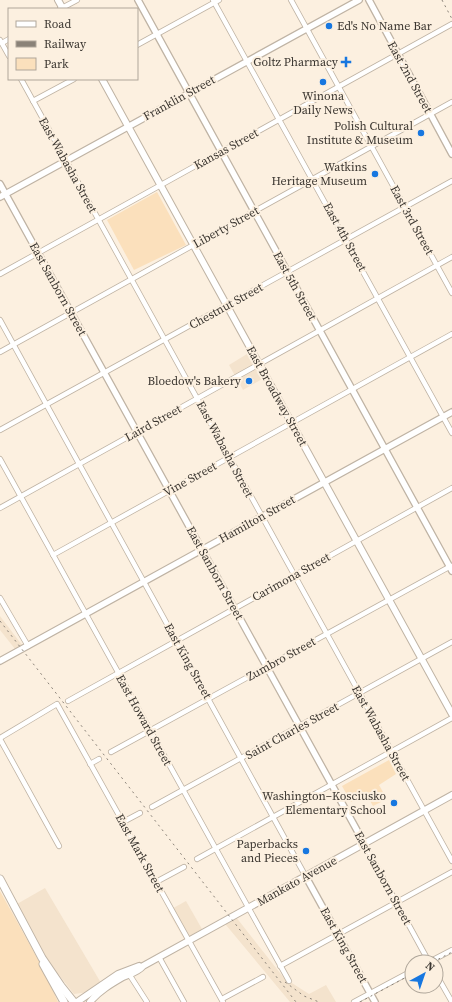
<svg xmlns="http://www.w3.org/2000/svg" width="452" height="1002" font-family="'Source Serif 4',serif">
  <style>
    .built { fill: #f4e3cd }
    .green { fill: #fbe0bc }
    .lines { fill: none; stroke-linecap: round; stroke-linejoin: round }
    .minor-casing { stroke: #bfb3a4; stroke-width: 6 }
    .tertiary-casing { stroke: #bfb3a4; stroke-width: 8 }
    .secondary-casing { stroke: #bfb3a4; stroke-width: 8 }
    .primary-casing { stroke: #bfb3a4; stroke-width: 9 }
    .minor { stroke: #fff; stroke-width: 4.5 }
    .tertiary { stroke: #fff; stroke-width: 5.5 }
    .secondary { stroke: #fff; stroke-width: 6 }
    .primary { stroke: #fff; stroke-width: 7 }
    .rail { stroke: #8a8278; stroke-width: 1; stroke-dasharray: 2 4; stroke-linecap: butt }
    .poi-dot { fill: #1777e0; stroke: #fcf0e0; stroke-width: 1.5 }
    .labels { text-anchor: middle; stroke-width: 4; stroke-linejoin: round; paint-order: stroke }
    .poi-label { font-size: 12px; fill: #3b3630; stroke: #fcf0e0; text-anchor: end }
    .street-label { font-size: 12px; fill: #3b3630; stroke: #fcf0e0 }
  </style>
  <rect width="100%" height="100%" fill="#fcf0e0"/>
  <!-- built -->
  <g class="built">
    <polygon points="247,354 262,379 243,390 229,365"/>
    <polygon points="0,616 22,645 15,649 0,630"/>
    <polygon points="45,888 101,983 89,992 74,994 59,975 45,972 10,908"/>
    <polygon points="186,901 202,929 184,939 168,911"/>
    <polygon points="232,912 284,978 309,994 326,985 336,1002 290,1002 221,919"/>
  </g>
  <!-- green -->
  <g class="green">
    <polygon points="157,192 186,245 134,270 107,220"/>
    <polygon points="389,760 396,774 379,785 387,799 373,806 366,794 351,802 342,786"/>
    <polygon points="0,891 45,972 58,1002 0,1002"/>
  </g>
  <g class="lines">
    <!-- minor casing -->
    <g class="minor-casing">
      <g id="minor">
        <polyline points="213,0 452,433"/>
        <polyline points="291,0 452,293"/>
        <polyline points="60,9 77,0"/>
        <polyline points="0,40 9,56"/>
        <polyline points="2,43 9,39"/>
        <polyline points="137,45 219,0"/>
        <polyline points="21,79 452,861"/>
        <polyline points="33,101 74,79"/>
        <polyline points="0,274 452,24"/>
        <polyline points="0,320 306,877"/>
        <polyline points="0,352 452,102"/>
        <polyline points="0,430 452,181"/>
        <polyline points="0,459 289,981"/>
        <polyline points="0,508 452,257"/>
        <polyline points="53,555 452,334"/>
        <polyline points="0,598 28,646"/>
        <polyline points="68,701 452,488"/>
        <polyline points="0,738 57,704 223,1002"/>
        <polyline points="0,739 59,846"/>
        <polyline points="111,752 451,566"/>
        <polyline points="90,764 99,759"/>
        <polyline points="152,807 452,642"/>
        <polyline points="123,822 140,813"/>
        <polyline points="364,843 429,962"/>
        <polyline points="197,859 452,718"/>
        <polyline points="156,882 184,867"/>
        <polyline points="159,957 184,1002"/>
        <polyline points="429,962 452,950"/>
        <polyline points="280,966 452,872"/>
        <polyline points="129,974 147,1002"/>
        <polyline points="436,974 452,1002"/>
        <polyline points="222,999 263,977"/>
        <polyline points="354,1002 412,971"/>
      </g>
    </g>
    <!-- tertiary casing -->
    <g class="tertiary-casing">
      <g id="tertiary">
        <polyline points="138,0 452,571"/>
        <polyline points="369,0 452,154"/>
        <polyline points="0,184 364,843"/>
        <polyline points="0,197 359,0"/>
        <polyline points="0,661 452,412"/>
        <polyline points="306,877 375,1002"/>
      </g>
    </g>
    <!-- secondary casing -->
    <g class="secondary-casing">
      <g id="secondary">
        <polyline points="58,0 63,9"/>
        <polyline points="102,79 452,714"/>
        <polyline points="77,1002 118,974 139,966"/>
        <path d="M 90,1002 C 99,991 111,984 123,977 C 130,974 138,972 143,966 L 452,795"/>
      </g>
    </g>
    <!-- primary casing -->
    <g class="primary-casing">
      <g id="primary">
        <polyline points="0,879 42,958 61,986 73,1001"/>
        <polyline points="43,964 64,1002"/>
      </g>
    </g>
    <!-- minor -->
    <use href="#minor" class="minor"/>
    <!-- tertiary -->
    <use href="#tertiary" class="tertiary"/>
    <!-- secondary -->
    <use href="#secondary" class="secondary"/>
    <!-- primary -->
    <use href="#primary" class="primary"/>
    <!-- rail -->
    <g class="rail">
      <polyline points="442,0 452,19"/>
      <polyline points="0,621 296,1002"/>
      <polyline points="433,962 452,952"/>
      <polyline points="285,982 304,996 319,1002"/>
      <polyline points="360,1002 412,974"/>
    </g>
  </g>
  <!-- markers -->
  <g class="poi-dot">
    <circle cx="329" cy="26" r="4"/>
    <path d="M344 56h4v4h4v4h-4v4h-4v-4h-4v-4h4z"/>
    <circle cx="323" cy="82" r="4"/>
    <circle cx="421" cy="133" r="4"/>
    <circle cx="375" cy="174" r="4"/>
    <circle cx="249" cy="381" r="4"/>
    <circle cx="394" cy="803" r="4"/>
    <circle cx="306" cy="851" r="4"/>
  </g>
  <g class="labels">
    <!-- poi labels -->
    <g class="poi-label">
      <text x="337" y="30" text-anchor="start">Ed's No Name Bar</text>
      <text x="338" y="66">Goltz Pharmacy</text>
      <text x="323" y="100" text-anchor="middle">Winona<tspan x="323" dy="14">Daily News</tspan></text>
      <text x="413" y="130">Polish Cultural<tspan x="413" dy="14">Institute &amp; Museum</tspan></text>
      <text x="367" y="171">Watkins<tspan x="367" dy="14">Heritage Museum</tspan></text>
      <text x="241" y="385">Bloedow's Bakery</text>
      <text x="386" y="800">Washington–Kosciusko<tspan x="386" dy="14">Elementary School</tspan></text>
      <text x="298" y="848">Paperbacks<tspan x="298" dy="14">and Pieces</tspan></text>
    </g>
    <!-- street labels -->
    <g class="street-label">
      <text transform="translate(410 77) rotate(61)" y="4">East 2nd Street</text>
      <text transform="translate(179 98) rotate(-29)" y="4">Franklin Street</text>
      <text transform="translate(226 149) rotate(-29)" y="4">Kansas Street</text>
      <text transform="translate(68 165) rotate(61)" y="4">East Wabasha Street</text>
      <text transform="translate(412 220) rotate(61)" y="4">East 3rd Street</text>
      <text transform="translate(226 227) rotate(-29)" y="4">Liberty Street</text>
      <text transform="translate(345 237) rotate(61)" y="4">East 4th Street</text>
      <text transform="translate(295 286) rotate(61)" y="4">East 5th Street</text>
      <text transform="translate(58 289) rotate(61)" y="4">East Sanborn Street</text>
      <text transform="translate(226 306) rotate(-29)" y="4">Chestnut Street</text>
      <text transform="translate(277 396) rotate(61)" y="4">East Broadway Street</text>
      <text transform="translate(153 423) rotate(-29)" y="4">Laird Street</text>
      <text transform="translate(225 449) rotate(62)" y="4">East Wabasha Street</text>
      <text transform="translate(190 479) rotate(-29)" y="4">Vine Street</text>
      <text transform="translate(257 519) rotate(-29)" y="4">Hamilton Street</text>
      <text transform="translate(215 573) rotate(61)" y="4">East Sanborn Street</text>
      <text transform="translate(291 577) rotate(-29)" y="4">Carimona Street</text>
      <text transform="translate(281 659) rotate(-29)" y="4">Zumbro Street</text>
      <text transform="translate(188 661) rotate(61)" y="4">East King Street</text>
      <text transform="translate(144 720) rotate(61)" y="4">East Howard Street</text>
      <text transform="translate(292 731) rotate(-29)" y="4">Saint Charles Street</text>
      <text transform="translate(381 733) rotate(61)" y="4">East Wabasha Street</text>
      <text transform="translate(140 853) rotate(61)" y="4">East Mark Street</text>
      <text transform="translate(383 878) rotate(61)" y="4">East Sanborn Street</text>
      <text transform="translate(297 881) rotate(-29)" y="4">Mankato Avenue</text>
      <text transform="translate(344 945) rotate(61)" y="4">East King Street</text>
    </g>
  </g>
  <!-- legend -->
  <rect x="8" y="8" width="130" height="72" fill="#fcf0e0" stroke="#afa69a"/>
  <rect x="16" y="21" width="20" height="6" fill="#ffffff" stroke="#afa69a"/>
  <text x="44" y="28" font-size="12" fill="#3b3630">Road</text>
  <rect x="16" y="41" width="20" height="6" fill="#8a8278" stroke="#afa69a"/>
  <text x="44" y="48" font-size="12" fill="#3b3630">Railway</text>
  <rect x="16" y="58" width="20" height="12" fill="#fbe0bc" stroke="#afa69a"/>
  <text x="44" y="68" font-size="12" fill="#3b3630">Park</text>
  <!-- north arrow -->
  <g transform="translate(424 974) rotate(40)"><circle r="19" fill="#fcf0e0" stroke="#afa69a"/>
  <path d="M0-3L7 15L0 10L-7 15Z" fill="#1777e0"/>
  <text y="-6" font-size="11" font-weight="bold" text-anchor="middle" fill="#3b3630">N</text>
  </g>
</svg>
